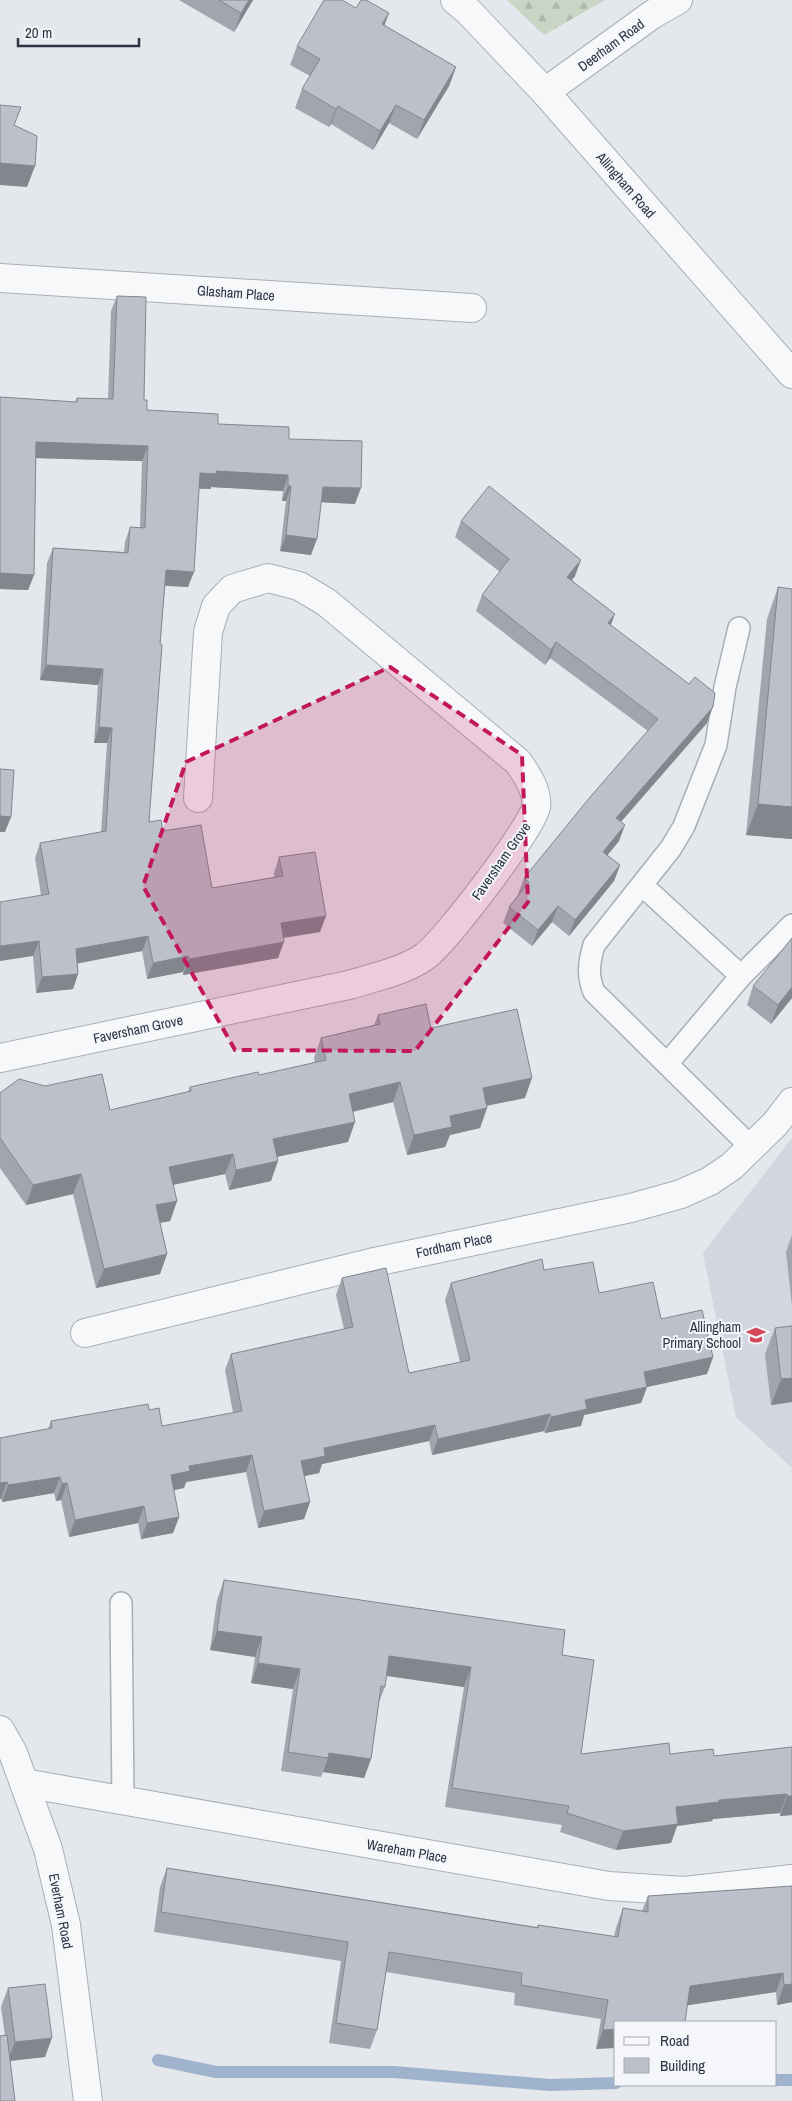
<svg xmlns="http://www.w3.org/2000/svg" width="792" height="2101" font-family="'Archivo Narrow',sans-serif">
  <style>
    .built { fill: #d2d6de }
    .forest { fill: url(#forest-firs) }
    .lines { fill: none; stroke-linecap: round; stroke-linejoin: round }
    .stream { stroke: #9fb4cc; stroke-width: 12 }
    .lane-casing { stroke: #a9aeb7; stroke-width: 24 }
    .street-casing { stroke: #a9aeb7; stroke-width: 30 }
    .lane { stroke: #f7f8fa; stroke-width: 21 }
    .street { stroke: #f7f8fa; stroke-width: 28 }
    .wall { fill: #a1a5ae }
    .shaded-wall { fill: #83868d }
    .building { fill: #bbc0ca; stroke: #83868d }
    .marked { fill: #c2185b; fill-opacity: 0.2; stroke: #c2185b; stroke-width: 4; stroke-dasharray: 10 6; stroke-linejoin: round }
    .labels { text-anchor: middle; stroke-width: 4; stroke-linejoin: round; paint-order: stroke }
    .street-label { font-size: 14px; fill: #2b3445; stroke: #f4f6f9 }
    .poi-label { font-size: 14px; fill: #2b3445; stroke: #f4f6f9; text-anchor: end }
  </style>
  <defs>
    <pattern id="forest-firs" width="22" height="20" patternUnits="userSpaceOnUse" patternTransform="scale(1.25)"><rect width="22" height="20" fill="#c9d6c5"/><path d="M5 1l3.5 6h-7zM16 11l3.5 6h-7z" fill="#adb8ab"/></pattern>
  </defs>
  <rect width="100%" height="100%" fill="#e4e7ec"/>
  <!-- built -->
  <polygon class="built" points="792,1138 792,1468 736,1417 703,1253"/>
  <!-- forest -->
  <polygon class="forest" points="507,0 605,0 544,35"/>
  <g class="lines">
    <!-- stream -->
    <g class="stream">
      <polyline points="158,2060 216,2072 394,2072 550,2085 616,2083"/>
      <polyline points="776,2080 792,2080"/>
    </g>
    <!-- lane casing -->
    <g class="lane-casing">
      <g id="lane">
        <path d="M 739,628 L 725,687 L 716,745 L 684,826 L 671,848 L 594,945 C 589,962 587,975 594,992 L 752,1148"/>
        <polyline points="642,885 741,976"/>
        <polyline points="667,1064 741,976 792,925"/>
        <polyline points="121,1603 123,1800"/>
      </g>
    </g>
    <!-- street casing -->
    <g class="street-casing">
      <g id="street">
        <polyline points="455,0 468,11 545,92 792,374"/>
        <polyline points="545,92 653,14 678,0"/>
        <polyline points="0,278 472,308"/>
        <path d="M 0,1058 L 349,985 C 374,977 402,972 424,957 C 443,945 532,828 536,807 C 538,791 527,775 518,762 L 326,602 L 299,586 L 268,578 L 232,589 L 216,606 L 208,632 L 198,798"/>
        <polyline points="85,1333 370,1263 631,1208 681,1194 710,1181 732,1166 775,1124 792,1102"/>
        <polyline points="0,1730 13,1753 48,1849 66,1925 88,2101"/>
        <polyline points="24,1783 609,1886 684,1891 792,1879"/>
      </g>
    </g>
    <!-- lane -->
    <use href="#lane" class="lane"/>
    <!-- street -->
    <use href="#street" class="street"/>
  </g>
  <!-- wall -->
  <g class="wall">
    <polygon points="179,0 253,0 234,32"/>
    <polygon points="384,25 456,67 449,86 417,139 389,123 373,150 331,124 329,127 295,108 302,89 310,76 290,65 297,46"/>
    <polygon points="117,296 144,400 147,410 289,439 355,504 321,502 311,555 280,551 286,501 282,501 283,491 211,487 211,489 199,489 188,587 165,586 160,644 149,822 163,831 212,888 274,877 274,873 279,857 320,932 283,938 278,958 183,975 183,972 147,979 142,951 77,963 78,974 73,989 36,993 33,956 41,895 35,858 40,843 101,832 107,743 94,743 98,685 40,680 47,563 53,548 124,552 125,542 130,527 140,527 142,461 36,458 34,575 28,590 0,589 0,397 75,402 77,398 108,399 111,311"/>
    <polygon points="461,521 575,576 572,580 611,625 707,723 621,822 619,841 607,855 620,865 614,881 569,936 552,922 532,946 503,923 509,907 519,894 518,894 524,878 648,731 550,658 545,665 476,611 482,595 500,572 455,537"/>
    <polygon points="778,587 792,839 746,835 767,619"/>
    <polygon points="753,986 792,998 771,1024 747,1005"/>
    <polygon points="378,1015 431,1028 525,1098 486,1106 487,1108 480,1128 450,1135 445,1147 407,1155 393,1102 353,1112 348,1142 277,1157 271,1181 229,1190 225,1174 173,1185 177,1201 170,1221 160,1223 167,1254 160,1274 96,1288 73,1194 26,1205 0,1168 0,1093 110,1110 188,1092 190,1087 259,1075 315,1063 314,1058 321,1038 374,1025"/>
    <polygon points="792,1235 792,1306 786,1252"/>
    <polygon points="544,1270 661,1319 713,1357 707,1374 647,1387 641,1403 584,1415 581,1426 545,1433 544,1431 432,1455 429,1441 322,1464 319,1473 304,1476 310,1502 304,1519 258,1528 246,1472 186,1482 184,1488 174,1490 179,1517 173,1533 141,1539 138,1523 69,1537 61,1500 56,1501 54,1493 2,1502 1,1499 0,1499 0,1438 48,1429 51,1421 149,1410 162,1426 233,1413 225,1370 231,1354 344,1329 336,1295 342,1278 409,1373 460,1362 445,1300 451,1283"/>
    <polygon points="792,1326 792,1402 771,1405 765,1354 775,1328"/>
    <polygon points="224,1580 562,1655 581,1754 670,1754 714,1756 792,1747 792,1815 780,1816 780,1813 713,1819 712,1821 677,1826 671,1843 616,1850 560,1832 562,1825 445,1807 464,1687 386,1676 385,1687 379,1702 371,1759 364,1778 323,1772 321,1777 281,1771 293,1689 251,1683 255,1657 210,1650 217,1600"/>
    <polygon points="167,1868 537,1927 538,1925 614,1937 616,1928 623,1908 642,1911 648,1896 792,1886 792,2002 777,2005 776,1992 687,2005 596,2049 601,2019 514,2005 515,1993 386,1972 377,2030 370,2049 329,2043 341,1961 154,1932 160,1887"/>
    <polygon points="8,1988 45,2057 10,2061 5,2036 1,2007"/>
  </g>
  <!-- shaded-wall -->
  <g class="shaded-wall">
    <polygon points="249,0 253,0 234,32 241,13"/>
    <polygon points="389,13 382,32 382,24"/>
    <polygon points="456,67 449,86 417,139 424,120"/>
    <polygon points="396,105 389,123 373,150 380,131"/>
    <polygon points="338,106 331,124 329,127 336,109"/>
    <polygon points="0,163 35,166 27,187 0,185"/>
    <polygon points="36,442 148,446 142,461 31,458"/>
    <polygon points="216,471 288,475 283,491 211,487 211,489 195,488 200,473"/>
    <polygon points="288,486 291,486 286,501 282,501"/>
    <polygon points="323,487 361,488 355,504 317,502"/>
    <polygon points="286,535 317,539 311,555 280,551"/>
    <polygon points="581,560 575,576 562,593 567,577"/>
    <polygon points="166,570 194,572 188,587 160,585"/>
    <polygon points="0,573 34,575 28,590 0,589"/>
    <polygon points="615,614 609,630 608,623"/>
    <polygon points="556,642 550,658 545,665 551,650"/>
    <polygon points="46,665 103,669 98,685 40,680"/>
    <polygon points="713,707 707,723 610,834 616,818"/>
    <polygon points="99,727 112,728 107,743 94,743"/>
    <polygon points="758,804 792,807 792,839 746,835"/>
    <polygon points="0,816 11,817 5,832 0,832"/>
    <polygon points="625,825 619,841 597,868 603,852"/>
    <polygon points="620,865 614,881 569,936 575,920"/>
    <polygon points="558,906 552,922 532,946 538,930"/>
    <polygon points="326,916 320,932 276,939 281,923"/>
    <polygon points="148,936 142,951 70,965 76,949"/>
    <polygon points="39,941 33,956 0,961 0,946"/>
    <polygon points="284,942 278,958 183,975 189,959"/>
    <polygon points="188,956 183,972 147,979 153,963"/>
    <polygon points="78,974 73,989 36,993 42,977"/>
    <polygon points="792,987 792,998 771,1024 778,1005"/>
    <polygon points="532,1078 525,1098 475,1108 483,1088"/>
    <polygon points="400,1082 393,1102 342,1114 349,1094"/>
    <polygon points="487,1108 480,1128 450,1135 445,1147 407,1155 414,1135 450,1116"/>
    <polygon points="355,1122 348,1142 266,1159 273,1139"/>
    <polygon points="233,1154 225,1174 162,1187 169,1167"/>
    <polygon points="278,1161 271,1181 229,1190 236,1170"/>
    <polygon points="81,1174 73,1194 26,1205 33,1185"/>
    <polygon points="177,1201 170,1221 148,1225 156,1205"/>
    <polygon points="167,1254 160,1274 96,1288 104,1269"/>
    <polygon points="713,1357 707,1374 647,1387 641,1403 584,1415 581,1426 545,1433 551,1417 644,1372"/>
    <polygon points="792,1378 792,1402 771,1405 781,1379"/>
    <polygon points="550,1414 544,1431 432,1455 438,1439"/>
    <polygon points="435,1425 429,1441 322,1464 319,1473 295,1478 301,1461 324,1448"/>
    <polygon points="252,1455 246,1472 186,1482 184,1488 165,1492 171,1475 189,1466"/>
    <polygon points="60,1477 54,1493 2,1502 8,1485"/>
    <polygon points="7,1482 1,1499 0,1499 0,1483"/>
    <polygon points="67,1483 61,1500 56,1501 62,1484"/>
    <polygon points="310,1502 304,1519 258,1528 264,1511"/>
    <polygon points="144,1506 138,1523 69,1537 75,1520"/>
    <polygon points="179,1517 173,1533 141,1539 147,1523"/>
    <polygon points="217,1631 262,1637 255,1657 210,1650"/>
    <polygon points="389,1656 471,1667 464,1687 382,1675"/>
    <polygon points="258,1663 300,1669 293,1689 251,1683"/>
    <polygon points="329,1753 371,1759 364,1778 323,1772 328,1758"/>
    <polygon points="787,1794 780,1813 713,1819 712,1821 677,1826 671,1843 616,1850 623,1831 676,1807 719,1800"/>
    <polygon points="787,1796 792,1796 792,1815 780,1816"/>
    <polygon points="783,1973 776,1992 683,2006 690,1986"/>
    <polygon points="792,1984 792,2002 777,2005 784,1985"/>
    <polygon points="616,2029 616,2048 596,2049 603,2030"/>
    <polygon points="52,2038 45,2057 8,2061 15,2042"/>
  </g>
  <!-- building -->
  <g class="building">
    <polygon points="219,0 249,0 241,13"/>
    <polygon points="324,0 342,0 356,8 361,0 366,0 389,13 382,24 456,67 424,120 396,105 380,131 338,106 336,109 302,89 320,59 297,46"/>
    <polygon points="0,105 21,107 14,125 37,136 35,166 0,163"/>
    <polygon points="117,296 146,297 144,400 147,400 147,410 218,414 218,424 289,427 289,439 362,441 361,488 323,487 317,539 286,535 291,486 288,486 288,475 216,471 216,474 200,473 194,572 166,570 160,644 162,645 149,822 161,820 163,831 201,825 212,888 283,876 279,857 315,852 326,916 281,923 284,942 189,959 188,956 153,963 148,936 76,949 78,974 42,977 39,941 0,946 0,902 49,894 40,843 106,831 112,728 99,727 103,669 46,665 53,548 128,553 130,527 145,528 148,446 36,442 34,575 0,573 0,397 77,402 77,398 113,399"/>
    <polygon points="489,486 581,560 567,577 615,614 608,623 689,684 695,677 715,693 713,707 616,818 625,825 603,852 620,865 575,920 558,906 538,930 509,907 529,882 524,878 591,796 658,719 556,642 551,650 482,595 509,559 461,521"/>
    <polygon points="778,587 792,589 792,807 758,804"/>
    <polygon points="0,769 14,770 11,817 0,816"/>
    <polygon points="792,938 792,987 778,1005 753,986"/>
    <polygon points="426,1004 431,1028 517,1009 532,1078 483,1088 487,1108 450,1116 452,1127 414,1135 400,1082 349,1094 355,1122 273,1139 278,1161 236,1170 233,1154 169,1167 177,1201 156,1205 167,1254 104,1269 81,1174 33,1185 0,1138 0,1093 19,1079 45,1086 102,1074 110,1110 191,1091 190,1087 258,1072 259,1075 326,1060 321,1038 380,1024 378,1015"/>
    <polygon points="542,1259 544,1270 593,1262 599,1293 653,1282 661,1319 702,1310 713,1357 644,1372 647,1387 585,1400 587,1409 551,1417 550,1414 438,1439 435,1425 324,1448 325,1456 301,1461 310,1502 264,1511 252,1455 189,1466 190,1471 171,1475 179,1517 147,1523 144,1506 75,1520 67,1483 62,1484 60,1477 8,1485 7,1482 0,1483 0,1438 52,1428 51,1421 148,1404 149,1410 159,1408 162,1426 242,1411 231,1354 353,1327 342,1278 386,1268 409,1373 470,1360 451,1283"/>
    <polygon points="792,1326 792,1378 781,1379 775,1328"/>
    <polygon points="224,1580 565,1630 562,1655 594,1660 581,1754 669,1743 670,1754 713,1749 714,1756 792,1747 792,1796 787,1796 787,1794 719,1800 719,1802 676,1807 678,1824 623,1831 567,1813 569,1806 452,1788 471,1667 389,1656 385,1687 381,1686 371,1759 329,1753 328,1758 288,1752 300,1669 258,1663 262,1637 217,1631"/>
    <polygon points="167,1868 538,1928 538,1925 618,1937 623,1908 648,1912 648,1896 792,1886 792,1984 784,1985 783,1973 690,1986 685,2022 616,2022 616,2029 603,2030 608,2000 521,1985 522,1973 389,1952 377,2030 336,2023 348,1942 161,1912"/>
    <polygon points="45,1984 52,2038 15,2042 8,1988"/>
    <polygon points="7,2035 15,2101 0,2101 0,2036"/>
  </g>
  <!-- marked area -->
  <path class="marked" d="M 390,667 L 522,755 L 528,902 L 415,1051 L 235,1050 L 143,886 L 186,762 Z"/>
  <!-- icons -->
  <defs>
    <g id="school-bare" transform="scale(1.5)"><path d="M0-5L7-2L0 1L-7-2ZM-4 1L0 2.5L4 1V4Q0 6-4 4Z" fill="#d1495b" stroke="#f4f6f9" stroke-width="2.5" paint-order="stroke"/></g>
  </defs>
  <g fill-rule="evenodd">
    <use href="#school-bare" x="756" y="1335"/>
  </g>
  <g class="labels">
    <!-- street labels -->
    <g class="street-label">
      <text transform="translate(611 45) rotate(-36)" y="5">Deerham Road</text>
      <text transform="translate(626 185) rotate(49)" y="5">Allingham Road</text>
      <text transform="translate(236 293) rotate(4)" y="5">Glasham Place</text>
      <text transform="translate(501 861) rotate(-55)" y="5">Faversham Grove</text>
      <text transform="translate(138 1029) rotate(-12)" y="5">Faversham Grove</text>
      <text transform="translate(454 1245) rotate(-12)" y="5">Fordham Place</text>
      <text transform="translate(407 1851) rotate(10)" y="5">Wareham Place</text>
      <text transform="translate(61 1911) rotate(79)" y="5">Everham Road</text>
    </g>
    <!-- poi labels -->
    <g class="poi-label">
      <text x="741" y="1332">Allingham<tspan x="741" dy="16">Primary School</tspan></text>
    </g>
  </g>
  <!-- legend -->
  <rect x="614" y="2021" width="162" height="65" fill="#f4f6f9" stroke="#a4a8b1"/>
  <rect x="624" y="2037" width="25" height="8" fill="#f7f8fa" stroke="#a4a8b1"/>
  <text x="660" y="2046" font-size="15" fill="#2b3445">Road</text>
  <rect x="624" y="2058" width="25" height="15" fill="#bbc0ca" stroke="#a4a8b1"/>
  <text x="660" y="2071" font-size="15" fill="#2b3445">Building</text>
  <!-- scale -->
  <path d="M18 38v8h121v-8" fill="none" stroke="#2b3445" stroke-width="2.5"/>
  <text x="25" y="38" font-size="15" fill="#2b3445" stroke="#f4f6f9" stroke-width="4" paint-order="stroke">20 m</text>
</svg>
